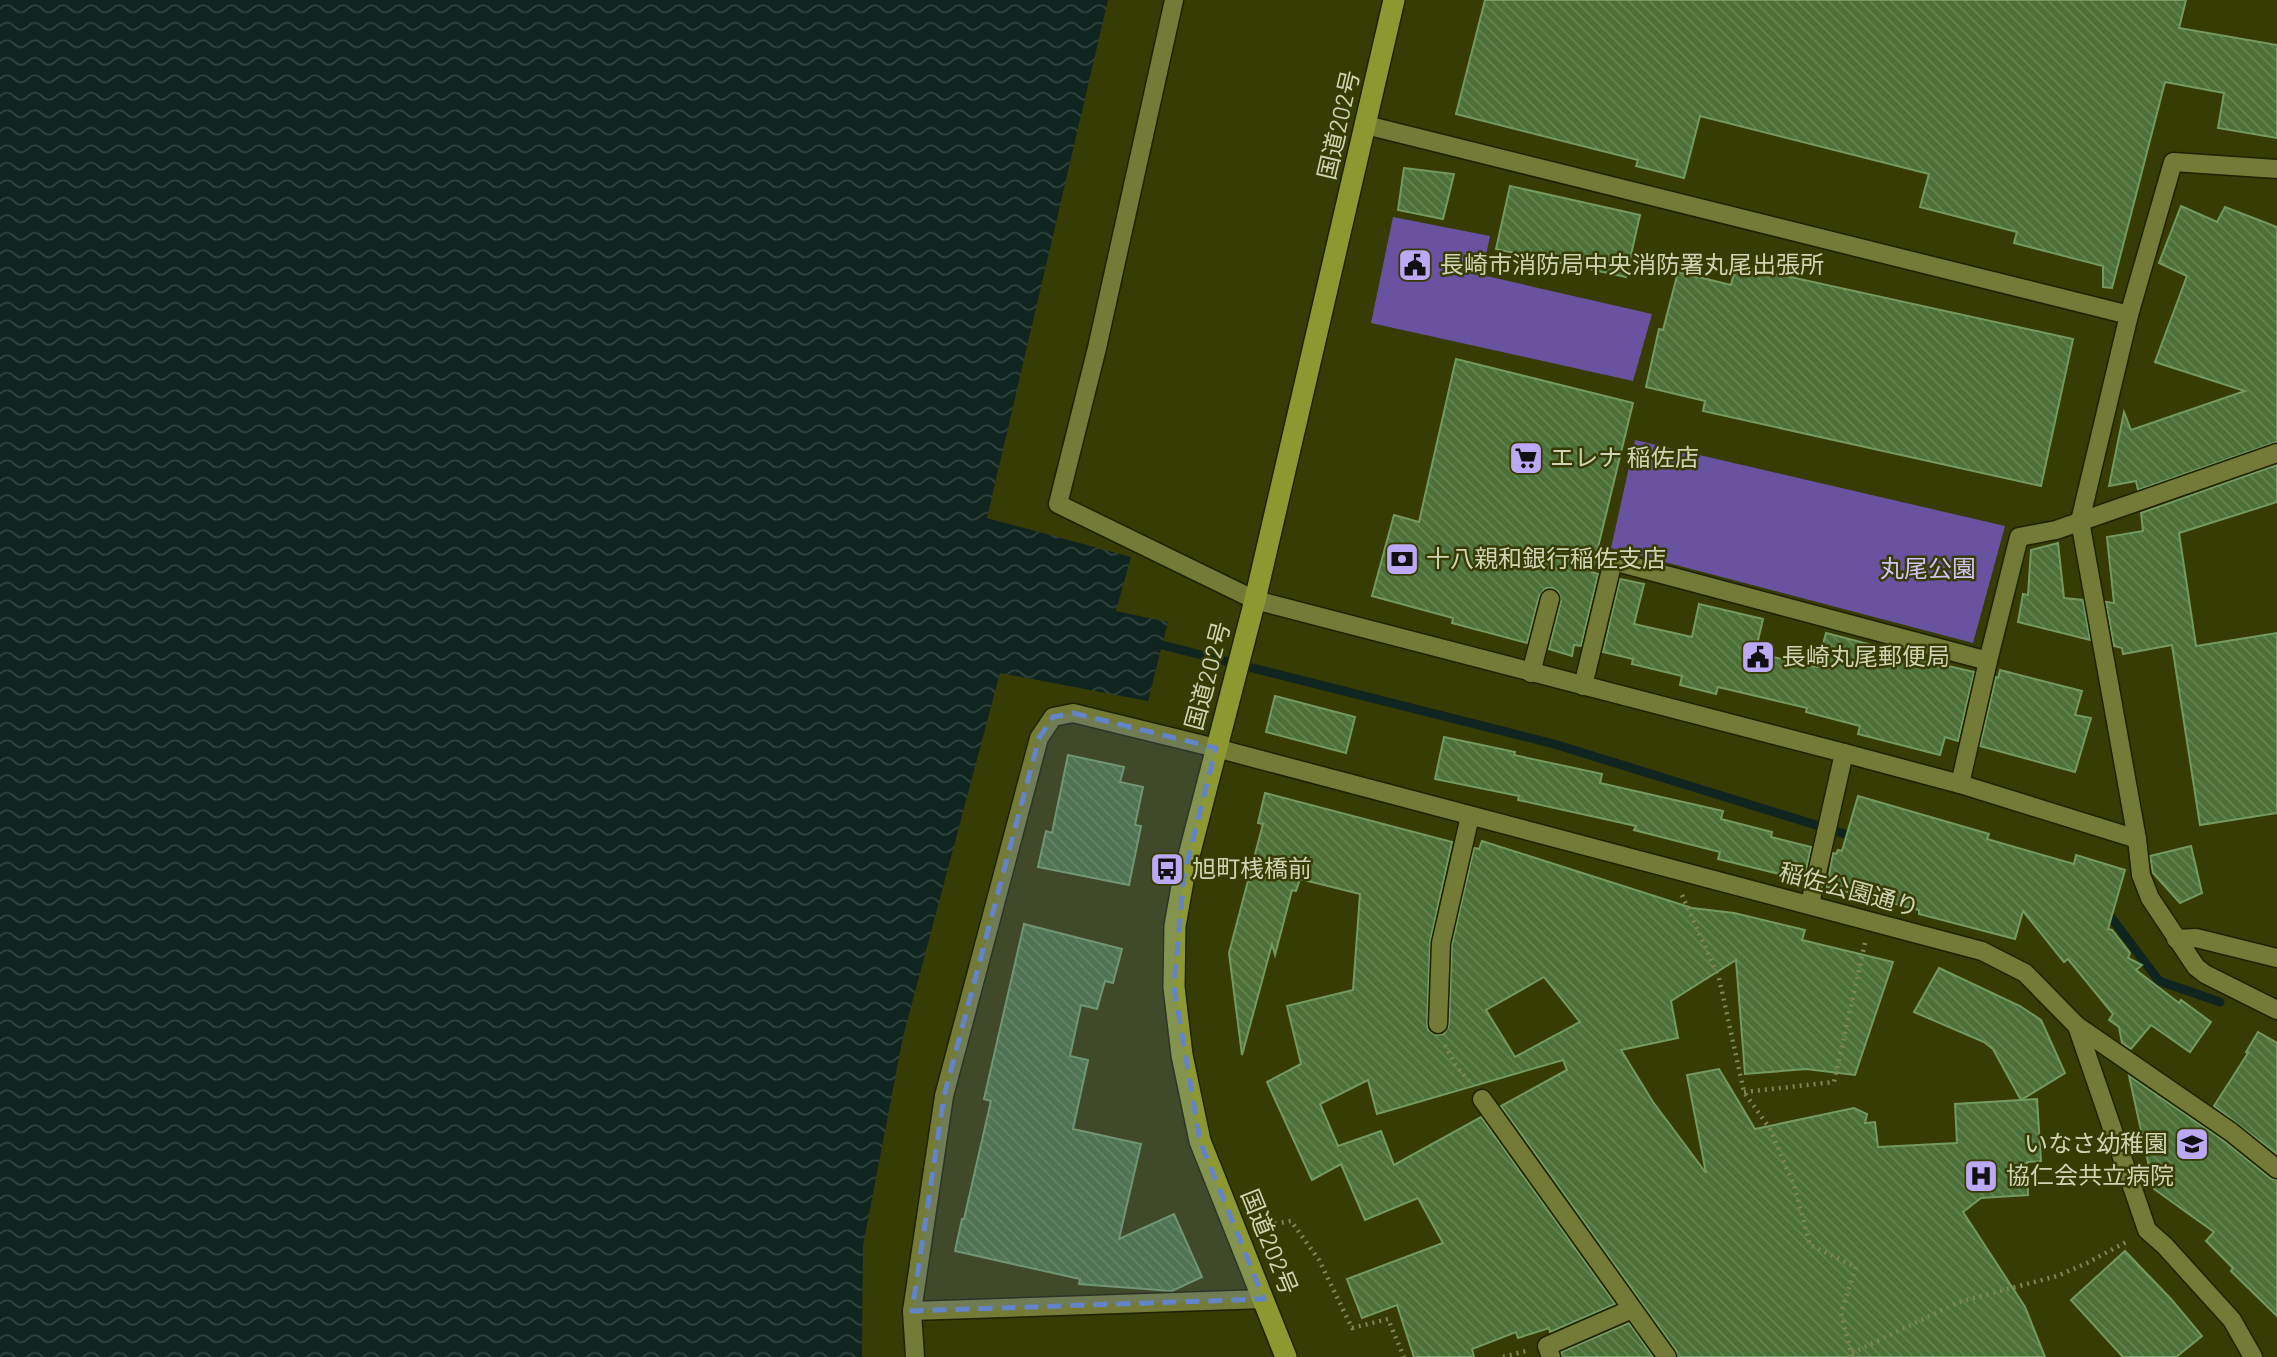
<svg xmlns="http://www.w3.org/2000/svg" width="2277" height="1357" font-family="Barlow,'Noto Sans JP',sans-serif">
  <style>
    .green { fill: #69529f }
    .water { fill: url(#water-waves) }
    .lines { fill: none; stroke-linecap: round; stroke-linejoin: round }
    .stream { stroke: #102520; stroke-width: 9 }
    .building { fill: url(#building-back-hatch); stroke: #749a60; stroke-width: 2; fill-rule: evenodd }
    .minor-casing { stroke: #1e2200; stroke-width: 21 }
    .highway-casing { stroke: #1e2200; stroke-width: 24 }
    .path { stroke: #808558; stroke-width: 4.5; stroke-dasharray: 2 5; stroke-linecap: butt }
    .minor { stroke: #737b37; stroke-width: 18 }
    .highway { stroke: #8d9930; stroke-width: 21 }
    .marked { fill: #6484c9; fill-opacity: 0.2; stroke: #6484c9; stroke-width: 5; stroke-dasharray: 14 9; stroke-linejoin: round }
    .labels { text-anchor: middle; stroke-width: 5; stroke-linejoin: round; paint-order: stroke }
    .street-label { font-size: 24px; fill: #cfd5b3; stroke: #373c04 }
    .poi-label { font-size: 24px; fill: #cfd5b3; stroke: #373c04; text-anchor: start }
    .park-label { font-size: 24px; fill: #d0c4f7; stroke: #373c04 }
  </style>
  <defs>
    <pattern id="water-waves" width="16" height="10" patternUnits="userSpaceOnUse" patternTransform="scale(1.75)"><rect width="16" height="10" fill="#102520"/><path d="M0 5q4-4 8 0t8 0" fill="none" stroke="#32443e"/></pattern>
    <pattern id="building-back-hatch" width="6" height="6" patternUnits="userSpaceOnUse" patternTransform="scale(1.75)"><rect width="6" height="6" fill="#4c7038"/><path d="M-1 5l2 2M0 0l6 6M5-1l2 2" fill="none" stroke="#658452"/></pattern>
  </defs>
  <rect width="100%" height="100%" fill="#373c04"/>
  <!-- green -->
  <g class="green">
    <polygon points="1393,217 1490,236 1482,275 1652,314 1633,381 1371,323"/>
    <polygon points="1635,440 2005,526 1973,643 1611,548"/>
  </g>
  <!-- water -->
  <polygon class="water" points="0,0 1108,0 987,518 1131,557 1116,611 1168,622 1148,701 1000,673 903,1037 863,1246 862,1357 0,1357"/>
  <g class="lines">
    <!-- stream -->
    <g class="stream">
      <polyline points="1162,645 1554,744 1858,838"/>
      <polyline points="2103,911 2107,912 2159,981 2220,1002"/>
    </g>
  </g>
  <!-- building -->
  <g class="building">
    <polygon points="1485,0 2186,0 2179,28 2277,45 2277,138 2218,128 2224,93 2165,82 2112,288 2103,287 2103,266 2014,243 2017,232 1920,207 1929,174 1700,116 1684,178 1636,166 1638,160 1456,114"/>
    <polygon points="1404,168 1454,174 1443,219 1398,210"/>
    <polygon points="1510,186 1640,215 1626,277 1496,249"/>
    <polygon points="2181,206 2217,222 2225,207 2277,227 2277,442 2138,490 2136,481 2109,486 2124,412 2131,430 2245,391 2155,362 2187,276 2159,263"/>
    <polygon points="1736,265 2073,339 2041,486 1703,411 1705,401 1646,387 1659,329 1663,330 1678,272 1731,285"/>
    <polygon points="1456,359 1633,403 1592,572 1598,574 1581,646 1574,645 1572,656 1549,649 1561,601 1558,591 1553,588 1546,588 1539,596 1527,643 1452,623 1453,618 1372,596 1394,515 1419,522"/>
    <polygon points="2277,465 2277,502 2179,533 2196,646 2277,633 2277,813 2200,825 2172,645 2123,654 2122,648 2114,646 2106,602 2114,603 2107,537 2143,531 2141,513"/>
    <polygon points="2058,543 2064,598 2083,600 2090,640 2018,622 2023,594 2028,595 2031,550"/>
    <polygon points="1620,579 1644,584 1634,624 1692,637 1699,604 1763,619 1755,653 1817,667 1826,633 1872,645 1871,648 1974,672 1958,741 1945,737 1940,755 1858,734 1860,726 1806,712 1807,708 1718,687 1716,694 1680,685 1682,676 1632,664 1633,659 1603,652"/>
    <polygon points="2000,670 2082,691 2075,715 2091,718 2075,772 1980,746 1996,677 1998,678"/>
    <polygon points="1275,696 1355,717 1346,753 1266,732"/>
    <polygon points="1444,737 1515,752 1514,755 1602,774 1600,783 1723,811 1721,819 1772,832 1771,837 1811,847 1804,880 1718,859 1720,852 1634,830 1636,826 1518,800 1519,796 1435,779"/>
    <polygon points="1068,755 1124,767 1120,782 1143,787 1135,825 1141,826 1129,885 1038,867 1046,831 1052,833"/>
    <path d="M 1265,793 L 1452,842 L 1430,942 L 1427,1024 L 1428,1030 L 1437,1035 L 1444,1034 L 1449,1025 L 1452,944 L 1474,848 L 1479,849 L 1482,841 L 1692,908 L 1734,913 L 1805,930 L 1802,940 L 1893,962 L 1855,1075 L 1806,1069 L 1745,1074 L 1736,960 L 1671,1001 L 1678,1038 L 1621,1050 L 1653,1102 L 1706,1173 L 1687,1075 L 1719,1069 L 1755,1129 L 1854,1108 L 1867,1114 L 1865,1123 L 1875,1122 L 1878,1147 L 1957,1143 L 1955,1104 L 2037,1099 L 2041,1161 L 2027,1162 L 2028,1195 L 1981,1198 L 1963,1212 L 2025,1307 L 2045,1357 L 1678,1357 L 1676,1350 L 1501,1106 L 1567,1070 L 1563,1060 L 1377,1114 L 1368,1080 L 1320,1104 L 1338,1146 L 1381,1131 L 1394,1165 L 1481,1117 L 1615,1304 L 1550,1332 L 1549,1328 L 1518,1338 L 1516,1332 L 1472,1349 L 1474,1357 L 1414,1357 L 1397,1305 L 1362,1318 L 1347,1279 L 1443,1243 L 1418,1198 L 1365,1220 L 1341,1164 L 1312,1180 L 1267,1082 L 1301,1064 L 1287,1006 L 1353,990 L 1360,894 L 1300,879 L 1296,891 L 1292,890 L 1275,955 L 1272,944 L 1242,1055 L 1229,953 L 1263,824 L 1258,823 ZM 1544,977 L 1580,1022 L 1515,1057 L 1486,1010 Z"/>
    <polygon points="1858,796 1989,834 1987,839 2074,864 2076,855 2125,870 2108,929 2112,930 2130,953 2128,958 2142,965 2136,970 2179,1003 2181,1000 2211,1022 2190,1052 2151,1025 2131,1049 2122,1043 2119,1027 2109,1020 2113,1014 2068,959 2064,962 2023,911 2015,939 1919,914 1919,910 1827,887 1833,853 1836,854 1838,850 1842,851"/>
    <polygon points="2191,846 2202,893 2180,903 2153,873 2150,856"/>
    <polygon points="1024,924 1122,949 1113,983 1105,981 1097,1009 1081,1005 1070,1056 1088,1060 1073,1129 1141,1144 1119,1239 1174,1214 1202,1277 1172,1291 1079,1284 1080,1279 955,1251 962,1219 964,1219 991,1101 984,1099"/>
    <polygon points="1939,968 2020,1006 2041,1020 2065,1073 2021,1100 1993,1049 1984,1042 1914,1012"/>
    <polygon points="2258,1032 2277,1043 2277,1154 2214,1106 2248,1053 2246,1052"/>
    <polygon points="2129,1076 2224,1141 2270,1178 2277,1180 2277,1316 2231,1271 2233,1268 2206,1241 2214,1232 2154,1189"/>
    <polygon points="2125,1251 2171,1299 2202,1336 2176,1357 2123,1357 2071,1300"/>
    <polygon points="1629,1323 1653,1357 1562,1357 1561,1352"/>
  </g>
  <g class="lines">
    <!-- minor casing -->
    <g class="minor-casing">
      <g id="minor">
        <polyline points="1174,0 1097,348 1058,504 1255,600 1844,753 1810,904"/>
        <polyline points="1366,125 2129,315"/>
        <polyline points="2277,169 2173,162 2129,315 2080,521 2137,839 2141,875 2150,898 2196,967 2205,974 2277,1010"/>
        <polyline points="1531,673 1550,599"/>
        <polyline points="1583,686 1613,561 1988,661"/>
        <polyline points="1844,753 1960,784 2137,839"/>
        <polyline points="1960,784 1988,661 2019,537 2056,530 2277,453"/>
        <polyline points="2176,939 2196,938 2277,958"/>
        <polyline points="1438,1024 1441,943 1470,816"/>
        <polyline points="2077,1026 2231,1132 2277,1169"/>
        <polyline points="1482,1099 1667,1357"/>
        <polyline points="912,1311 1264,1299"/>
        <polyline points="915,1357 912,1311 944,1096 1039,738 1053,717 1073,713 1216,748 1982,951 2025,973 2077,1026 2147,1230 2165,1246 2232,1320 2253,1357"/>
        <polyline points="1551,1357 1547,1346 1632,1309"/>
      </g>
    </g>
    <!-- highway casing -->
    <g class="highway-casing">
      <polyline id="highway" points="1286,1357 1200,1141 1182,1055 1174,987 1175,926 1184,875 1255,600 1394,0"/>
    </g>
    <!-- path -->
    <g class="path">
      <polyline points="1682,895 1719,978 1744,1092 1770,1129 1795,1188 1810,1245 1856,1267 1841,1313 1852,1357"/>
      <polyline points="1445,1045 1456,1066 1469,1081"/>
      <polyline points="1744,1092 1834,1082 1865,943"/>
      <polyline points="1261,1226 1291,1221 1319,1260 1352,1328 1388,1319 1404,1357"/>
      <polyline points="1852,1353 1959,1302 2057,1276 2087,1263 2128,1241"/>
      <polyline points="1503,1357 1526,1351"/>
    </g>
    <!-- minor -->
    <use href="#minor" class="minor"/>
    <!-- highway -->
    <use href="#highway" class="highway"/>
  </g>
  <!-- marked area -->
  <path class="marked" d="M 1073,713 L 1216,748 L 1184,875 L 1174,987 L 1200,1141 L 1264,1299 L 912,1311 L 944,1096 L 1039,738 L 1053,717 Z"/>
  <!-- icons -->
  <defs>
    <g id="civic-square" transform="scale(1.75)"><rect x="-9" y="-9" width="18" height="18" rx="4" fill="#bca9f5" stroke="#373c04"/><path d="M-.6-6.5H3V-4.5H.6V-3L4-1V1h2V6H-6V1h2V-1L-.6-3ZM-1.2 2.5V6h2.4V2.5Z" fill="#111"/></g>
    <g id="supermarket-square" transform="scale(1.75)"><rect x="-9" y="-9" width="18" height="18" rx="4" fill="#bca9f5" stroke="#373c04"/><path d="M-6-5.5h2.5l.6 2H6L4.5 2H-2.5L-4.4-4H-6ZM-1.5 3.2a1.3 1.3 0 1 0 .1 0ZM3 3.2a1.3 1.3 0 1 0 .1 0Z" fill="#111"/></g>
    <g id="bank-square" transform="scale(1.75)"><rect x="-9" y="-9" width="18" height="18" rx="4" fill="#bca9f5" stroke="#373c04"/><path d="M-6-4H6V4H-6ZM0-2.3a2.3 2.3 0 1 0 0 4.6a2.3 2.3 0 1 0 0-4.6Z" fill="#111"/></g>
    <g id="bus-square" transform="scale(1.75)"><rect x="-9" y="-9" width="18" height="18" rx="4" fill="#bca9f5" stroke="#373c04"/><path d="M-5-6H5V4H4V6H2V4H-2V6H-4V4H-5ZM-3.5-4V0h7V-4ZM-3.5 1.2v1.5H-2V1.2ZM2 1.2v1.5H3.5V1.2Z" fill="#111"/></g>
    <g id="school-square" transform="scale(1.75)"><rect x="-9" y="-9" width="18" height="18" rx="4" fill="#bca9f5" stroke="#373c04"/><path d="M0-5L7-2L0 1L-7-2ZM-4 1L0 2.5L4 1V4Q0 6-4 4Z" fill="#111"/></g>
    <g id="hospital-square" transform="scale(1.75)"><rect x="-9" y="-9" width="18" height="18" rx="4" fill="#bca9f5" stroke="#373c04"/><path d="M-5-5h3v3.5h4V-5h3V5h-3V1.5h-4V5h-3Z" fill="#111"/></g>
  </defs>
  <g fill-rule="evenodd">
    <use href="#civic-square" x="1415" y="265"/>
    <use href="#supermarket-square" x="1526" y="458"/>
    <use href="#bank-square" x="1402" y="559"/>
    <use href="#civic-square" x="1758" y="657"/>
    <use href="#bus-square" x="1167" y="869"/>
    <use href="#school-square" x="2192" y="1144"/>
    <use href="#hospital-square" x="1981" y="1176"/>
  </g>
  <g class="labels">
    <!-- street labels -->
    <g class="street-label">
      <text transform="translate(1339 125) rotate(-77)" y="8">国道202号</text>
      <text transform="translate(1208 676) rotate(-75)" y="8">国道202号</text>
      <text transform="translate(1849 890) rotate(15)" y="8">稲佐公園通り</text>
      <text transform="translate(1269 1242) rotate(68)" y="8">国道202号</text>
    </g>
    <!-- poi labels -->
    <g class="poi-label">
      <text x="1440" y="273">長崎市消防局中央消防署丸尾出張所</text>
      <text x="1550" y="466">エレナ 稲佐店</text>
      <text x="1426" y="567">十八親和銀行稲佐支店</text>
      <text x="1782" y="665">長崎丸尾郵便局</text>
      <text x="1192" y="877">旭町桟橋前</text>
      <text x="2168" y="1152" text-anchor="end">いなさ幼稚園</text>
      <text x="2006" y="1184">協仁会共立病院</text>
    </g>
    <!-- park labels -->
    <g class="park-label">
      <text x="1928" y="577">丸尾公園</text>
    </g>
  </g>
</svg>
